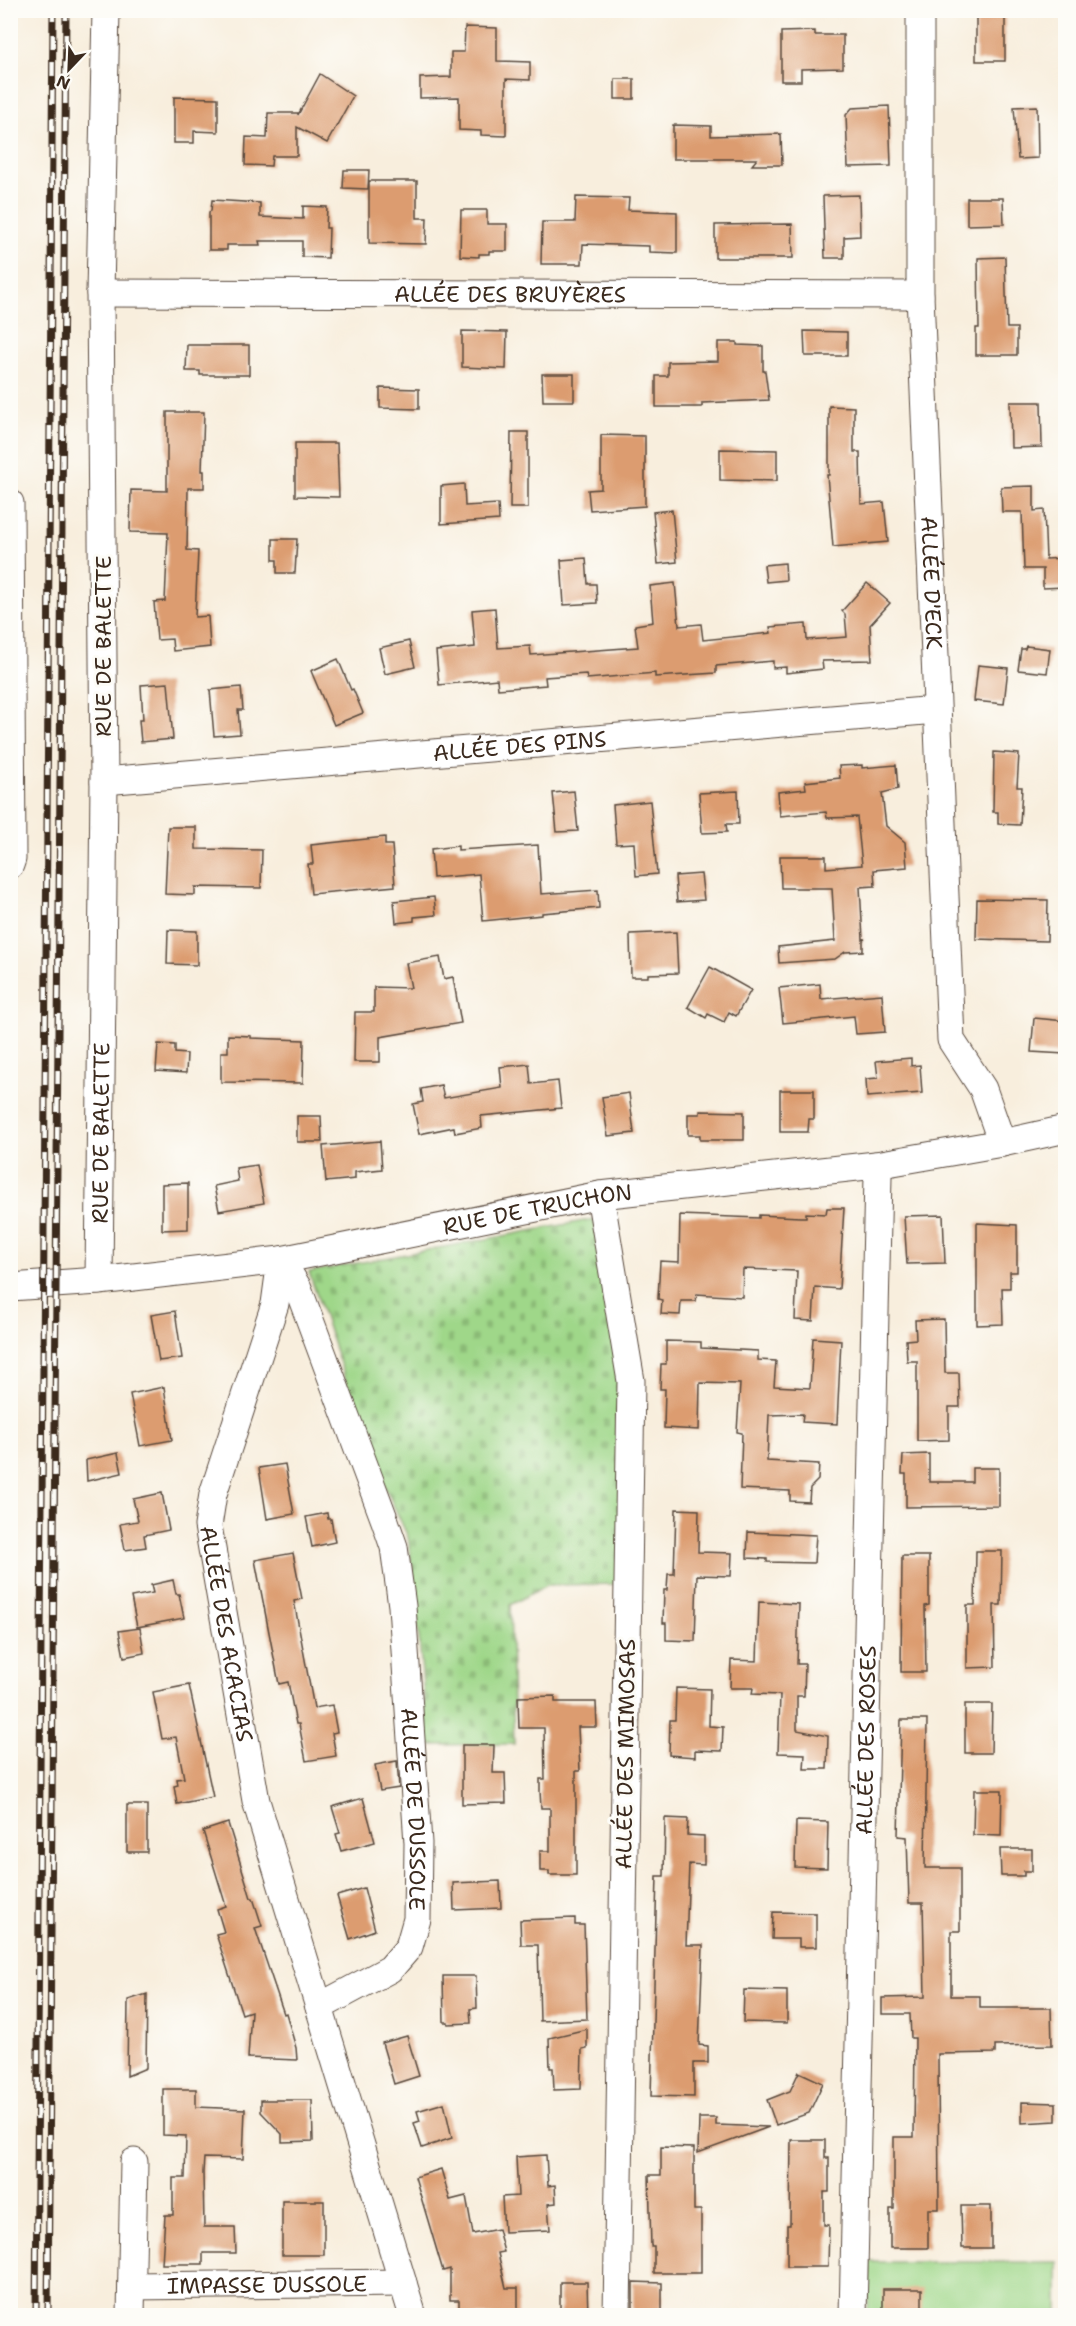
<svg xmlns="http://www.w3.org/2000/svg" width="1076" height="2326" font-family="'Shantell Sans',sans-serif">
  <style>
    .green { fill: #9fd789; stroke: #6d8054; stroke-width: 1.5 }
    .cemetery { fill: url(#cemetery-stones); stroke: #6d8054; stroke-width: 1.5 }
    .building { fill: #dc9c70 }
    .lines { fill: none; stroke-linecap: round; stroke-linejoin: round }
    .street-casing { stroke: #57473b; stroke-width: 29 }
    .street { stroke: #fff; stroke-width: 27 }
    .rail-casing { stroke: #3b2a1e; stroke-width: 7 }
    .rail { stroke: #fdfcf7; stroke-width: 4.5; stroke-dasharray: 14; stroke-linecap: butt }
    .labels { text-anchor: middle; stroke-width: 6; stroke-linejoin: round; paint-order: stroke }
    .street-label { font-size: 22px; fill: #3b2a1e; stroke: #fdfcf7 }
  </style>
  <defs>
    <pattern id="cemetery-stones" width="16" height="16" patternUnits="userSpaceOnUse" patternTransform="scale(1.5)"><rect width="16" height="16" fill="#9fd789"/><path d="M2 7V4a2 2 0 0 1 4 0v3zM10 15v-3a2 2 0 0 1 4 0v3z" fill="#8ab976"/></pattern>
  </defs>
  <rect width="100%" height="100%" fill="#fdfcf7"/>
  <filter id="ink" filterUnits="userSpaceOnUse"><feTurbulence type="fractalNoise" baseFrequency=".0167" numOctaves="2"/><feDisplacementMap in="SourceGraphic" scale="12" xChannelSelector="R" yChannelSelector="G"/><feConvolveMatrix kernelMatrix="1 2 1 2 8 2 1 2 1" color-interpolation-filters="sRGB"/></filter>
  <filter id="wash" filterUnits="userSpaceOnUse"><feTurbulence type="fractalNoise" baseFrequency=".008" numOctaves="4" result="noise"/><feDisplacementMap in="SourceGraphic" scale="24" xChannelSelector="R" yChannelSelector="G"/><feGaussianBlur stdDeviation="1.35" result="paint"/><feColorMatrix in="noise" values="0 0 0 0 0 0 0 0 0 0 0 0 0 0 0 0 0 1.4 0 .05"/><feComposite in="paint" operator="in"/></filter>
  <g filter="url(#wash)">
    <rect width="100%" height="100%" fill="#f8eedd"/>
    <!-- green -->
    <polygon class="green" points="869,2262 1058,2262 1058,2315 868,2316"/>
    <!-- cemetery -->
    <polygon class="cemetery" points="594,1219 625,1388 622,1584 547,1585 510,1605 514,1744 428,1745 415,1589 408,1537 372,1458 309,1272"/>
    <g id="blocks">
      <!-- building -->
      <g class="building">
        <rect x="976" y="16" width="29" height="45"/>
        <polygon points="465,27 497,28 497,61 530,62 530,80 506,79 506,136 481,135 481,131 459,130 459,97 420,98 420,78 451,77 451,52 464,52"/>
        <polygon points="815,31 815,35 843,35 843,68 801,69 801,81 781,81 781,32"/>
        <polygon points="320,74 353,96 327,143 297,127 297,156 272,156 271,166 245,165 246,137 267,138 268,113 298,113 298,115"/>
        <rect x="615" y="79" width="19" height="20"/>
        <polygon points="174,97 218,98 218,132 194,131 194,143 174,143"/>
        <polygon points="889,106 891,166 848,167 846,115 852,108"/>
        <polygon points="1037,106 1038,158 1018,159 1014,107"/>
        <polygon points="673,125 711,126 711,136 781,134 782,165 752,165 757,159 673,159"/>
        <polygon points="344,170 369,170 368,189 343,188"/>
        <polygon points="369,181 417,181 417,218 427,218 426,244 369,243"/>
        <polygon points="859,195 860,236 844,237 844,258 825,258 823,196"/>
        <polygon points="576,197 629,198 628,210 677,212 677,253 649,252 649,246 583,244 582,264 541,264 542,222 575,222"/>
        <polygon points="967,198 1003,198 1004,224 967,225"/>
        <polygon points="212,200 260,203 260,217 303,219 303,206 327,207 326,228 329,228 328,258 302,257 302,241 259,241 260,245 227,245 227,250 209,250 209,212 211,211"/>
        <polygon points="461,210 487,210 487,224 507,224 507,251 489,251 489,254 479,254 479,257 460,256"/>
        <polygon points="792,224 793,258 715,258 715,225"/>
        <polygon points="1005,257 1007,328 1017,328 1017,355 976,355 976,328 979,328 978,258"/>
        <polygon points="462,331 507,332 506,369 462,367"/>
        <polygon points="804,331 847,332 847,356 805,356"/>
        <polygon points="718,342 737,342 737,345 763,346 763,371 765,371 769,400 702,403 702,407 656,407 656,376 668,376 668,362 718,361"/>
        <polygon points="187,345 249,345 249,375 200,375 200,371 186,371"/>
        <polygon points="542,374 574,374 574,401 543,401"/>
        <polygon points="380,388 419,389 419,409 380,408"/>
        <polygon points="1010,402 1041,402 1042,447 1011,448"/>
        <polygon points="829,406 854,407 854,452 860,452 861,504 884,502 888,542 833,547 827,475 829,475"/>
        <polygon points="167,412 204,412 202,471 204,471 204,488 188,488 187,550 198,551 195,617 208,616 210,647 173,651 172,639 157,640 154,602 165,601 168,533 130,532 131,490 167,491"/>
        <polygon points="511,432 528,432 528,508 510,508"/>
        <polygon points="601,435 645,436 645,506 590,510 588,490 601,489"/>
        <polygon points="295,443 337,443 339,497 295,496"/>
        <polygon points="720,449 777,450 777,481 720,480"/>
        <polygon points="464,484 465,506 498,504 499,520 441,524 441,486"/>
        <polygon points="1034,486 1034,511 1044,510 1046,559 1065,558 1065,587 1043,588 1043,569 1024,569 1022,512 1002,512 1001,487"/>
        <polygon points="672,510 677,562 658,564 653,512"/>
        <polygon points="273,539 297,539 295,573 277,573 277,560 273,560"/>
        <polygon points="586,558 588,584 596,584 597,603 564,605 561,560"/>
        <polygon points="785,563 786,580 766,582 764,565"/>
        <polygon points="675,583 679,626 701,624 703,640 771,633 770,627 806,624 807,640 847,637 845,614 842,611 867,583 890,603 870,625 872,660 822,661 823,669 786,673 786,667 773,668 773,661 716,666 716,673 655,677 655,673 587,679 586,674 545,677 546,685 498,689 497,679 439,685 436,651 475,647 472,610 495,608 498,648 530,646 531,655 638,647 635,625 653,622 650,586"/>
        <polygon points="409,641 415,667 385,674 379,648"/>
        <polygon points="1026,646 1050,649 1047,673 1018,670 1021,649 1025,649"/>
        <polygon points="338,659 351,690 353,689 363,713 334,725 311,671"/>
        <polygon points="978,665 1008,668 1004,704 974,701"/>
        <polygon points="168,683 173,739 141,742 139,720 143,720 141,685"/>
        <polygon points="241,687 243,710 238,710 240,734 214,736 210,690"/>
        <polygon points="994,752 1019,754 1017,787 1022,787 1020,825 998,824 998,812 993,812"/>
        <polygon points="862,765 862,768 896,765 898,789 882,793 886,826 905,842 907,867 874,870 875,886 860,887 863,939 865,939 863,940 863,951 845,952 835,959 779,963 778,947 835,941 832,888 781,888 780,856 826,856 826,868 862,865 857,817 827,818 826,812 780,816 778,792 806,789 805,782 840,778 839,766"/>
        <polygon points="574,791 578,831 557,832 553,793"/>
        <polygon points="738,791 739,824 726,824 727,832 702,833 699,793"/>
        <polygon points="650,801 657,874 636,876 634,843 616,844 613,805"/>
        <polygon points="168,827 196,827 196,849 262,850 261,888 195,887 195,895 165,894"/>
        <polygon points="385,837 385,845 392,845 395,886 311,894 308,864 313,864 311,845"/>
        <polygon points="538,845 541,894 598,890 599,908 542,913 542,915 483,921 479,874 433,878 431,849 458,846 458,850"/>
        <polygon points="701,874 704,900 677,902 675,876"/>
        <polygon points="434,897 436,915 414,917 414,921 396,923 394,901"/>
        <polygon points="977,899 1048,900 1047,941 976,939"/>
        <polygon points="168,930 197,931 197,965 167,964"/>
        <polygon points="676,932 678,973 648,974 648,977 631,977 630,934"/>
        <polygon points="440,957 444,979 453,977 461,1023 380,1037 380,1062 354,1062 355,1012 374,1012 374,987 411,988 406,963"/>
        <polygon points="710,967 751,990 736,1016 729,1012 724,1022 708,1014 706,1018 688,1007"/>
        <polygon points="820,984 821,999 882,994 885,1032 856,1034 854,1016 783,1023 779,988"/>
        <polygon points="1034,1018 1065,1021 1065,1054 1031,1052"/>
        <polygon points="228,1035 251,1036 251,1038 304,1040 303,1083 221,1082 221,1052 228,1052"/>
        <polygon points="158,1044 175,1045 175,1053 187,1054 186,1073 156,1071"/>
        <polygon points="911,1058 911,1066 920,1065 922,1093 867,1097 866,1079 878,1078 876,1061"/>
        <polygon points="529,1064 531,1084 558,1081 561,1108 481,1116 482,1128 455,1133 454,1127 419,1134 413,1104 423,1102 421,1089 441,1085 444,1098 502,1088 500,1067"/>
        <polygon points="780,1090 814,1090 814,1119 809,1119 808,1132 780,1132"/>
        <polygon points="629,1093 634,1133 608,1136 602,1097"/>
        <polygon points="700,1111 744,1112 744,1140 700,1140 700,1135 688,1135 688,1114 700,1114"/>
        <polygon points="297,1116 321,1116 322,1142 297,1142"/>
        <polygon points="380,1141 382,1169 355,1172 355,1179 326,1182 323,1146"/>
        <polygon points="257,1165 264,1203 219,1211 214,1186 238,1181 236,1168"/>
        <polygon points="188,1183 188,1229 162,1230 162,1184"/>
        <polygon points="827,1208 844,1208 839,1289 815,1287 813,1321 795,1320 797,1271 743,1269 742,1297 697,1294 696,1301 681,1301 680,1315 661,1314 662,1300 658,1299 660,1261 679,1262 680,1215 759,1218 759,1215 800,1217 806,1217 806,1213 826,1214"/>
        <polygon points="943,1215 945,1263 907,1264 904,1216"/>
        <polygon points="977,1223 1017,1225 1017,1272 1010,1272 1010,1288 1002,1288 1003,1324 977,1325"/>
        <polygon points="175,1311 182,1358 159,1361 151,1315"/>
        <polygon points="944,1319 945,1373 959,1373 960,1407 949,1407 949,1440 917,1441 917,1361 907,1361 906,1340 916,1339 915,1320"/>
        <polygon points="813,1338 841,1340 837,1424 802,1422 803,1414 769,1415 767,1461 819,1464 818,1480 810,1488 809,1502 790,1501 790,1491 740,1489 742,1433 737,1432 740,1384 700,1383 699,1430 664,1428 665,1389 660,1389 661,1364 666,1364 666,1341 701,1342 701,1348 758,1351 758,1360 776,1361 774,1386 810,1388"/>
        <polygon points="164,1387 172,1440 140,1446 130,1394"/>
        <polygon points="118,1453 122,1473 87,1481 86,1460"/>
        <polygon points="929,1454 929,1482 972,1482 972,1468 999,1468 999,1506 906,1507 906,1474 902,1474 903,1455"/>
        <polygon points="285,1464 294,1514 267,1519 259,1468"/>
        <polygon points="162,1493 169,1530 144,1535 146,1547 125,1550 120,1524 138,1521 133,1499"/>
        <polygon points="676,1509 699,1510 698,1552 732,1553 731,1576 697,1575 695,1641 666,1640 666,1623 663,1623 664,1590 667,1590 668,1574 674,1574"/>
        <polygon points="327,1513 328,1519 331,1519 335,1542 312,1547 306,1517"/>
        <polygon points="748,1532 816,1535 814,1563 767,1562 767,1559 747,1558"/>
        <polygon points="976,1551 1002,1551 1001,1605 994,1605 995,1667 967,1668 967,1605 975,1605"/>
        <polygon points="293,1553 302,1599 294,1601 314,1708 332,1705 337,1732 332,1733 336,1756 306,1761 299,1724 296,1724 288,1682 279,1684 255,1560"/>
        <polygon points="902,1556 929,1556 929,1605 925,1606 926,1672 901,1672"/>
        <polygon points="173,1580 176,1594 179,1594 184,1618 137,1627 131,1597 153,1593 151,1585"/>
        <polygon points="759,1602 799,1604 797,1664 805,1664 804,1696 797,1696 797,1730 828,1736 827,1769 804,1769 805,1754 778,1753 780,1695 752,1694 753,1688 730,1688 731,1660 757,1661"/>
        <polygon points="140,1628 144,1653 124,1657 119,1631"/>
        <polygon points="189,1685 213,1797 177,1804 174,1786 178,1785 177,1779 184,1778 176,1737 162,1739 153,1692"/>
        <polygon points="676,1688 710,1689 709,1726 723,1727 722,1751 695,1750 695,1757 669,1755 670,1720 675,1720"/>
        <polygon points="555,1696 555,1702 596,1702 597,1727 578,1727 580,1771 576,1771 576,1875 549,1875 549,1871 540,1871 540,1851 550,1851 550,1808 541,1808 540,1791 540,1779 545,1779 544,1728 519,1728 518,1697"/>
        <polygon points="965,1704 992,1704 991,1753 965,1753"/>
        <polygon points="901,1720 927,1720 925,1868 960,1868 960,1931 951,1931 951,1996 980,1996 980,2008 1051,2008 1052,2045 995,2046 995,2053 938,2054 939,2209 928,2209 928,2248 890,2248 890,2209 894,2209 894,2137 914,2137 915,2038 911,2038 910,2014 882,2014 882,1998 925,1997 923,1903 909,1903 907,1837 898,1836"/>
        <polygon points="462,1745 494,1745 493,1773 505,1773 506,1803 462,1804"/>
        <polygon points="397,1761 399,1788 380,1791 375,1765"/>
        <polygon points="974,1790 1002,1790 1001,1836 973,1835"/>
        <polygon points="363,1798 375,1842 341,1851 336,1834 340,1833 332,1807"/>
        <rect x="127" y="1805" width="20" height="47"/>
        <polygon points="665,1818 688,1819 687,1835 704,1836 704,1865 689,1864 686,1945 703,1945 699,2045 708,2046 708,2063 694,2063 694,2097 651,2096 657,1876 664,1876"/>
        <polygon points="796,1821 828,1822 827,1868 795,1867"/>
        <polygon points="228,1823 251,1898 253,1898 262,1926 255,1928 284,2014 286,2013 296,2048 297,2060 248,2058 251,2011 242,2014 216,1934 224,1932 217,1909 226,1906 203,1831"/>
        <polygon points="1000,1849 1032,1849 1032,1871 1024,1871 1024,1876 1001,1876"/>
        <polygon points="500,1881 501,1908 454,1910 453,1883"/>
        <polygon points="364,1888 375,1930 350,1939 337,1896"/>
        <polygon points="773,1912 816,1913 816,1947 799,1947 799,1939 772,1939"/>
        <polygon points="575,1918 575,1925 584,1925 587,2019 540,2021 538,1945 521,1945 520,1920"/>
        <polygon points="443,1976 476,1976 477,2008 470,2009 471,2023 448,2024 448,2022 444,2022"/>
        <polygon points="744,1990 787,1991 787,2023 743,2022"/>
        <polygon points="147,1994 146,2068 127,2076 128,2000"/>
        <polygon points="587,2029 587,2048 582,2049 581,2089 554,2090 553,2068 550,2068 549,2038"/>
        <polygon points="407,2036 419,2076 394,2084 382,2043"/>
        <polygon points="799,2072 823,2083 809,2113 776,2125 767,2100 790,2091"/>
        <polygon points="163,2089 196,2089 196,2107 245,2109 243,2159 204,2158 203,2172 204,2227 235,2227 236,2253 203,2253 203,2264 162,2264 165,2215 173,2215 173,2178 185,2178 186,2136 163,2135"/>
        <polygon points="261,2100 312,2100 313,2141 282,2142 282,2134 261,2112"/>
        <polygon points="1022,2102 1056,2103 1056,2121 1022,2123"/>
        <polygon points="444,2103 452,2138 422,2148 414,2123 420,2121 417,2111"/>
        <polygon points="699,2118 716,2118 716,2125 769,2127 698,2153"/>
        <polygon points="791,2140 825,2140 825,2158 829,2158 829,2192 824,2192 824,2225 829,2225 828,2267 787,2267 787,2225 790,2225"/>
        <polygon points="661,2147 694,2148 694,2210 701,2210 701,2273 654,2273 654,2246 651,2246 649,2175 661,2175"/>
        <polygon points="546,2155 548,2186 555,2185 556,2203 548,2204 550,2230 504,2232 502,2197 518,2196 516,2157"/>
        <polygon points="441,2169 450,2200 466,2196 473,2234 498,2229 504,2252 498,2253 506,2288 518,2288 518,2316 459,2316 459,2300 450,2300 450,2269 443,2271 415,2177"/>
        <rect x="282" y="2201" width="42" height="54"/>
        <polygon points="961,2206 991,2206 991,2248 962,2248"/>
        <polygon points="560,2282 587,2282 588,2316 560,2316"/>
        <polygon points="633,2282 662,2283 662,2316 633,2316"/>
        <rect x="883" y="2289" width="39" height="27"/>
      </g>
    </g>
  </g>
  <g filter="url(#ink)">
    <use href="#blocks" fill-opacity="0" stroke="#57473b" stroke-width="1.5"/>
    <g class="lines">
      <!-- street casing -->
      <g class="street-casing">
        <g id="street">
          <path id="s1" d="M 920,10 L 920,295 L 951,1040 L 983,1089 L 1002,1143"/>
          <path id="s2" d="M 100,293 L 920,295"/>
          <polyline points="10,503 12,859 10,865"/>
          <path id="s3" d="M 104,781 L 936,710"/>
          <polyline points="600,1195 631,1381 617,2316"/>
          <path id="s4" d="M 281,1260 L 298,1288 L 385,1521 L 394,1547 L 402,1606 L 418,1843 L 417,1919 L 409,1947 L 390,1969 L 319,2007 L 413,2316"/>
          <path id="s5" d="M 281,1260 L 275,1304 L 213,1494 L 208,1526 L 256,1801 L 319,2007"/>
          <path id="s6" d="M 99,1281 L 104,781 L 100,293 L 106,10"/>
          <path id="s7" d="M 10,1287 L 99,1281 L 281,1260 L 600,1195 L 876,1165 L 1002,1143 L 1066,1129"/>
          <path id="s8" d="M 132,2286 L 403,2283"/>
          <polyline points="131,2316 134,2162"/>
          <path id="s9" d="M 853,2316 L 878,1176 L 876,1165"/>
        </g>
      </g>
      <!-- street -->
      <use href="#street" class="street"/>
      <!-- rail casing -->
      <g class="rail-casing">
        <g id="rail">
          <polyline points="36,2316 53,10"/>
          <polyline points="48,2316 66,10"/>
        </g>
      </g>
      <!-- rail -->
      <use href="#rail" class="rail"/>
    </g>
  </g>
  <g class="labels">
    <!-- street labels -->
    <g class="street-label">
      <text dy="8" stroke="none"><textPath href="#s2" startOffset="410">ALLÉE DES BRUYÈRES</textPath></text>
      <text dy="8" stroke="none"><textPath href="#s1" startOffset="573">ALLÉE D'ECK</textPath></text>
      <text transform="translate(103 646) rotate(-90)" y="8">RUE DE BALETTE</text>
      <text dy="8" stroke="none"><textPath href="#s3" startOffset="417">ALLÉE DES PINS</textPath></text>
      <text dy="8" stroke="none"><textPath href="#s6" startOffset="148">RUE DE BALETTE</textPath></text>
      <text dy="8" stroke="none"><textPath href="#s7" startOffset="534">RUE DE TRUCHON</textPath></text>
      <text dy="8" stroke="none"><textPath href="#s5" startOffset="386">ALLÉE DES ACACIAS</textPath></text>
      <text dy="8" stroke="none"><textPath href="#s9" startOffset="576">ALLÉE DES ROSES</textPath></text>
      <text transform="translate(625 1754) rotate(-89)" y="8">ALLÉE DES MIMOSAS</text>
      <text dy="8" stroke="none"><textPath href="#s4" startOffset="572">ALLÉE DE DUSSOLE</textPath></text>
      <text dy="8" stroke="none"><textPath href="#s8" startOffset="135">IMPASSE DUSSOLE</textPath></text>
    </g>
  </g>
  <!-- margin -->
  <rect width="1076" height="2326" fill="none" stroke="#fdfcf7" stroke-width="36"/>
  <!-- north arrow -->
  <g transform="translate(69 69) rotate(203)" stroke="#fdfcf7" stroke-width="4.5" paint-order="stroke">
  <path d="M0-4.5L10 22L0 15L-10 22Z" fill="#3b2a1e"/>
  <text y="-9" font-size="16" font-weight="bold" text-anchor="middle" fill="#3b2a1e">N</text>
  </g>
</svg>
